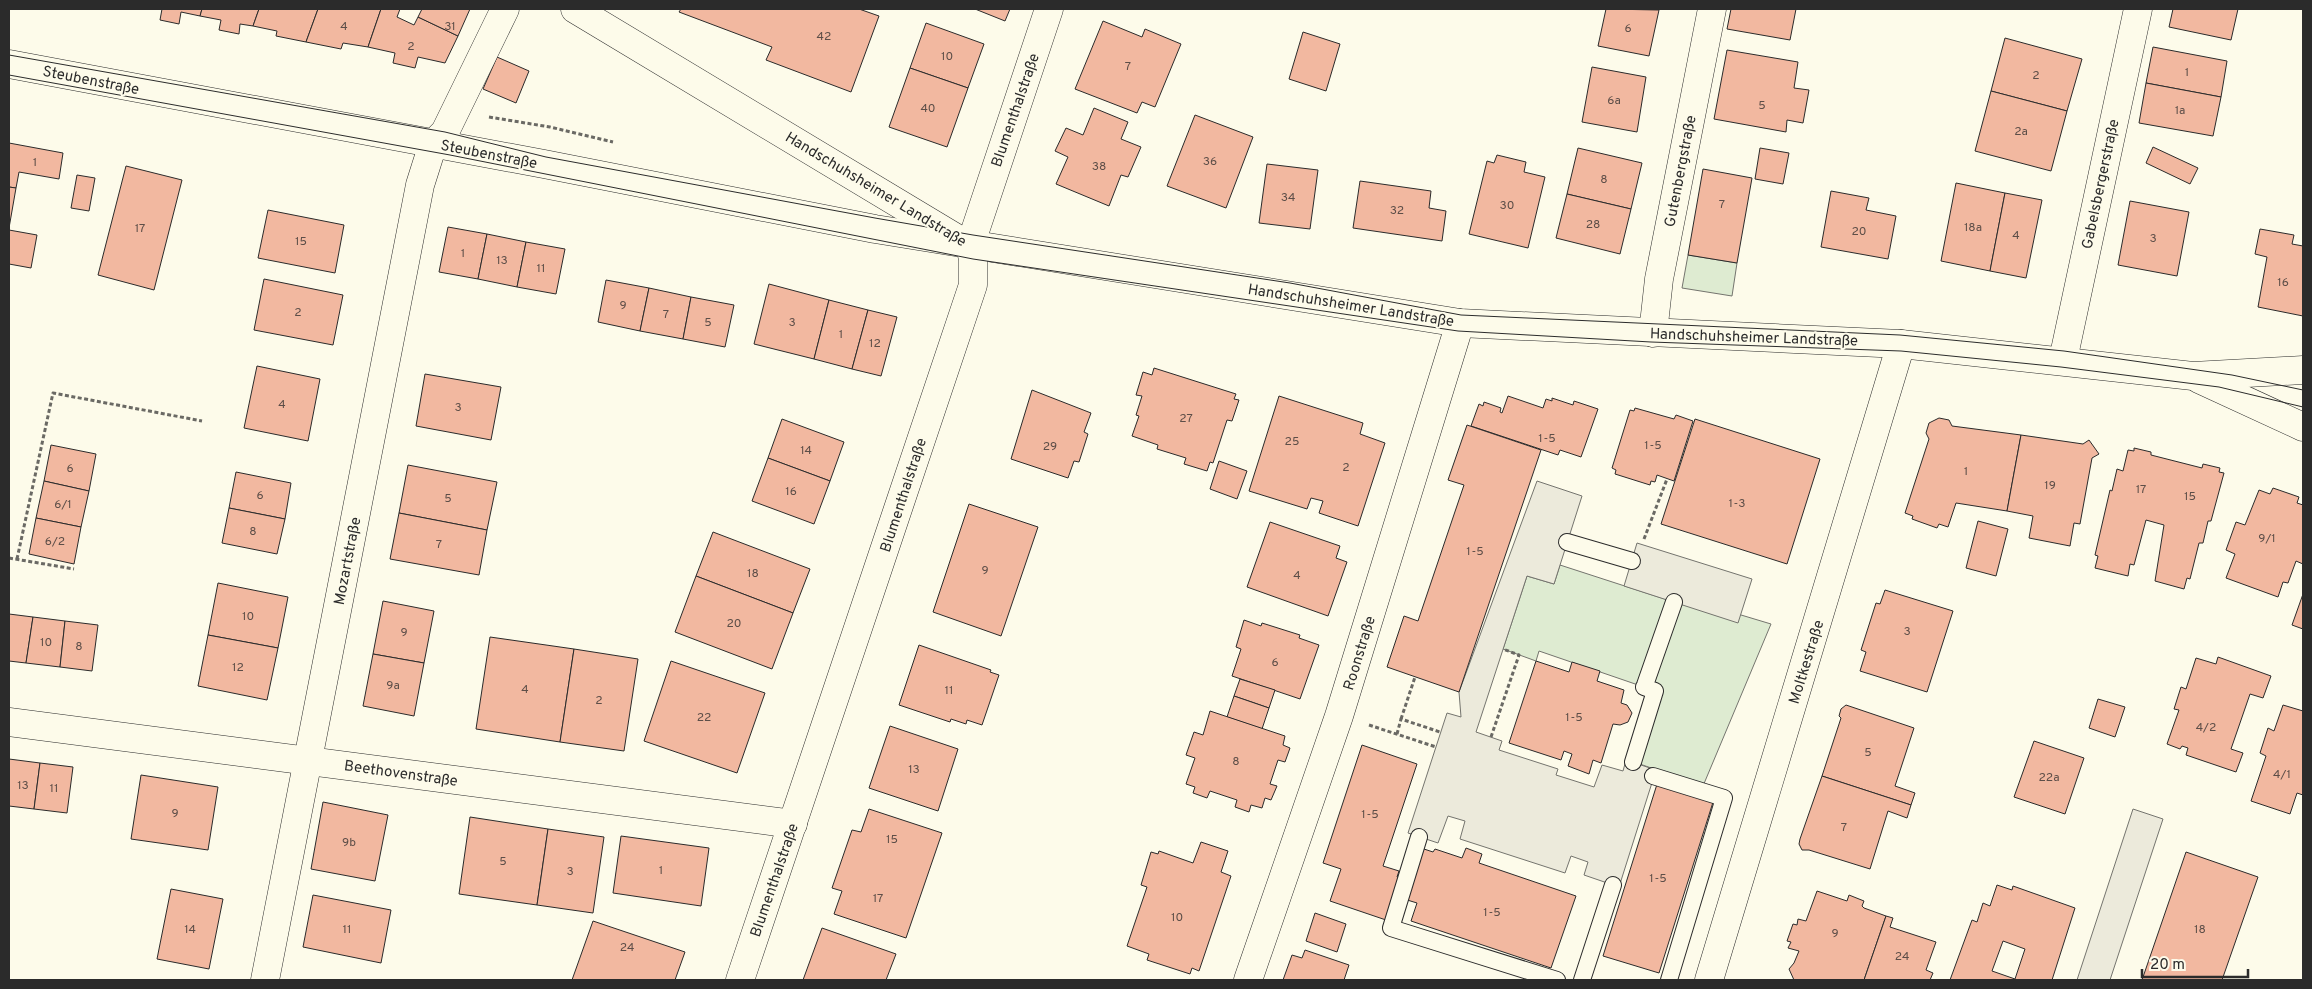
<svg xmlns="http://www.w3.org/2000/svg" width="2312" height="989" font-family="Overpass,sans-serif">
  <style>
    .green { fill: #deebd1; stroke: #74746e }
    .parking { fill: #eceadb; stroke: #74746e }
    .building { fill: #f2b8a0; stroke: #2b2b2b; fill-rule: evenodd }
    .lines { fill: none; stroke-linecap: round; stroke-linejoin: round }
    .lane-casing { stroke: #2b2b2b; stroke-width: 18 }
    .street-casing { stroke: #2b2b2b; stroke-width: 29 }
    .secondary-casing { stroke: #2b2b2b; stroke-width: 29 }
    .path { stroke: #6a6964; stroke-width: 3; stroke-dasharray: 4 2.5; stroke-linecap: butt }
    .lane { stroke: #fdfbea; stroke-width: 16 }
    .street { stroke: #fdfbea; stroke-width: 28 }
    .secondary { stroke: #fdfbea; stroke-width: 28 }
    .tram { stroke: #2b2b2b; stroke-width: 1 }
    .labels { text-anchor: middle; stroke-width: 4; stroke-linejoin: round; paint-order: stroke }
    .number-label { font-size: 12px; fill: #5d4e48 }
    .street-label { font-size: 15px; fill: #2b2b2b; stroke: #fdfbea }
  </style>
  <rect width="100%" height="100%" fill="#fdfbea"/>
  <!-- green -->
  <g class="green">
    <polygon points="1688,255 1737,263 1732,296 1682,288"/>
    <polygon points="1560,565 1674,602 1678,596 1771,624 1703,786 1634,762 1657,689 1644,687 1539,651 1536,661 1503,649 1527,576 1554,584"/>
  </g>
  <!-- parking -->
  <g class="parking">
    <polygon points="1537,481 1582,496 1554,584 1527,576 1476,732 1502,741 1499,750 1558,769 1556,775 1594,787 1602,765 1623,771 1626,760 1656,770 1619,887 1584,875 1588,862 1571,856 1565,873 1460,839 1465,821 1448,816 1438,843 1408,833 1447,713 1461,717 1459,692"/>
    <polygon points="1637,543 1752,579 1738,623 1624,586"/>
    <polygon points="2133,809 2163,819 2110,980 2077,980"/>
  </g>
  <!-- building -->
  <g class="building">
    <polygon points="162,9 202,9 200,16 181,12 179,24 160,20"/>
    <polygon points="202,9 259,9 253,26 240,24 239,34 219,30 221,20 200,16"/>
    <polygon points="259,9 318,9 306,42 276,36 277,31 253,26"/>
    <polygon points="318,9 381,9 368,47 343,43 341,49 306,42"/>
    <polygon points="381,9 400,9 397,17 414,25 418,17 458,36 445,63 418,57 415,68 393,63 395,53 368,47"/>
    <polygon points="422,9 470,9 458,36 418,17"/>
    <polygon points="681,9 859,9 879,16 851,92 766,60 772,47 679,12"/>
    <polygon points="975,9 1010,9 1005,21"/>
    <polygon points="1606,9 1659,10 1649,56 1598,46"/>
    <polygon points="1731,9 1796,9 1790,40 1727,29"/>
    <polygon points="2173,9 2238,9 2231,40 2169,27"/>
    <polygon points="1103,21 1142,37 1145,29 1181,44 1155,107 1142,102 1137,113 1075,89"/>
    <polygon points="926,23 984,44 968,88 910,68"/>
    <polygon points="1303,32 1340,44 1326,91 1289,79"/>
    <polygon points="2005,38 2082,59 2067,111 1991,91"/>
    <polygon points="2153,47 2227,61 2221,97 2146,83"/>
    <polygon points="1727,50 1798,62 1794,88 1809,90 1803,123 1787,120 1786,132 1714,119"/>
    <polygon points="497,57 529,71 516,103 483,89"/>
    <polygon points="1592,67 1646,77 1637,132 1582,122"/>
    <polygon points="910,68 968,88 947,147 889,127"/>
    <polygon points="2146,83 2221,97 2213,136 2139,123"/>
    <polygon points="1991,91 2067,111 2051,171 1975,151"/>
    <polygon points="1094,108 1128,122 1121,139 1141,147 1128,177 1121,175 1109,206 1056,184 1068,157 1055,151 1066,128 1083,135"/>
    <polygon points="1195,115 1253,137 1226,208 1167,186"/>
    <polygon points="9,143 63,153 59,179 19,172 16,188 9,187"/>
    <polygon points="2153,147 2198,168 2190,184 2146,163"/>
    <polygon points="1578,148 1642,163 1631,209 1567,194"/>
    <polygon points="1760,148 1789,153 1783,184 1755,179"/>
    <polygon points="1497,155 1526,162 1524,172 1545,177 1528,248 1469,234 1487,161 1494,163"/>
    <polygon points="1267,164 1318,170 1310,229 1259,223"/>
    <polygon points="126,166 182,180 154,290 98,275"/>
    <polygon points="1703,169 1752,178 1737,263 1688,255"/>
    <polygon points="77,175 95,178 89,211 71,208"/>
    <polygon points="1360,181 1431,191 1429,208 1446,211 1442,241 1353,228"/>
    <polygon points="1956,183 2005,193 1990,271 1941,261"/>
    <polygon points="9,187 16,188 9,228"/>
    <polygon points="1831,191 1869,198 1866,210 1896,216 1888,259 1821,247"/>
    <polygon points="2005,193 2042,200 2026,278 1990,271"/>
    <polygon points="1567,194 1631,209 1620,254 1556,238"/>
    <polygon points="2130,201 2189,212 2177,276 2118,265"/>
    <polygon points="268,210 344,225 335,273 258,258"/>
    <polygon points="448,227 487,234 478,279 439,272"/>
    <polygon points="2260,229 2294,235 2292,244 2303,246 2303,316 2258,307 2267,257 2255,254"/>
    <polygon points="9,230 37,235 31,268 9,264"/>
    <polygon points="487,234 526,242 517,287 478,279"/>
    <polygon points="526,242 565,249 556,294 517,287"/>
    <polygon points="264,279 343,295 333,345 254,330"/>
    <polygon points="606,280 649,288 640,331 598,322"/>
    <polygon points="769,284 829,300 814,359 754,344"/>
    <polygon points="649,288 691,297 683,339 640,331"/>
    <polygon points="691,297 734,305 725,347 683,339"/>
    <polygon points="829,300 868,310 852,369 814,359"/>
    <polygon points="868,310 897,317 881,376 852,369"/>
    <polygon points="257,366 320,379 308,441 244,428"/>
    <polygon points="1154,368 1236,394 1234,399 1239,400 1232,421 1227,420 1213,463 1210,462 1207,471 1184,464 1186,458 1157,449 1158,445 1132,436 1139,416 1136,415 1142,396 1136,395 1143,372 1152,375"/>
    <polygon points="425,374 501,387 491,440 416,426"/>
    <polygon points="1032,390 1091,413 1084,432 1088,434 1079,462 1074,461 1068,478 1011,459"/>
    <polygon points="1279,396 1363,423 1360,434 1385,443 1358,526 1319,513 1323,501 1311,498 1307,509 1249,491"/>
    <polygon points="1508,396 1543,408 1546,399 1552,401 1552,398 1573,405 1574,401 1598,409 1581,457 1560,450 1558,455 1471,426 1479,404 1483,406 1484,402 1501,408 1500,412 1502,413"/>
    <polygon points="1635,408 1674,419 1676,415 1693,421 1674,481 1657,475 1655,482 1651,481 1650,485 1615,474 1616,470 1612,468 1630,410 1634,411"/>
    <polygon points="1939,418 1949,420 1952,426 2021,435 2007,511 1956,503 1948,527 1939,524 1937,528 1912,519 1913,516 1905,513 1929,439 1926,433 1929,423"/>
    <polygon points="782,419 844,442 830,481 768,458"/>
    <polygon points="1695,419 1820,459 1787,564 1661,524"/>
    <polygon points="1467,425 1541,450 1459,692 1387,667 1404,616 1418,621 1464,485 1448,480"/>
    <polygon points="2021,435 2083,444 2089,440 2099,454 2092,458 2080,524 2074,523 2070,546 2029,538 2033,516 2007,511"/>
    <polygon points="51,445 96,454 89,491 44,481"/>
    <polygon points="2134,448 2151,452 2151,455 2202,468 2203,464 2220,468 2219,472 2224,473 2211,521 2208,521 2203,543 2199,543 2190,579 2187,578 2184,589 2155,581 2164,525 2146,520 2134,565 2130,564 2128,576 2095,568 2098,556 2095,555 2110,490 2112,491 2117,469 2123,471 2128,450 2134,451"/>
    <polygon points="768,458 830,481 814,524 752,501"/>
    <polygon points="1219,461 1247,471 1237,499 1210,489"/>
    <polygon points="408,465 497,482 487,530 399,513"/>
    <polygon points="236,472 291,483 285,519 229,508"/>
    <polygon points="44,481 89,491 81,527 36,518"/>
    <polygon points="2273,488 2299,497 2297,503 2303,505 2303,564 2296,561 2288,583 2283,582 2278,597 2226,578 2235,554 2226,550 2236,522 2245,525 2259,490 2270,494"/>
    <polygon points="969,504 1038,527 1001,636 933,612"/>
    <polygon points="229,508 285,519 277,554 222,543"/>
    <polygon points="399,513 487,530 479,575 390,559"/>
    <polygon points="36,518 81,527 74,564 29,554"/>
    <polygon points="1978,521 2008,529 1996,576 1966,568"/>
    <polygon points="1270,522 1340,546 1336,558 1347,562 1328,616 1247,587"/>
    <polygon points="713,532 810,569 793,613 696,576"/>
    <polygon points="696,576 793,613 772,669 675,632"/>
    <polygon points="218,583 288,597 278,648 208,635"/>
    <polygon points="1885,590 1953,611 1927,692 1860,671 1866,652 1861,650 1876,603 1880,604"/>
    <polygon points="2303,594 2303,629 2292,625"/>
    <polygon points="383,601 434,611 424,663 373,654"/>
    <polygon points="9,614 33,617 26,663 9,661"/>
    <polygon points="33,617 65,621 60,667 26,663"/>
    <polygon points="1244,620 1261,626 1262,623 1300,635 1299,638 1319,645 1300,699 1232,676 1241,649 1236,647"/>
    <polygon points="65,621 98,625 92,671 60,667"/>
    <polygon points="208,635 278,648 267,700 198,686"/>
    <polygon points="490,637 574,649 560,742 476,729"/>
    <polygon points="919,645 991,670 990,672 999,675 982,725 967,720 966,724 951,719 950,722 899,705"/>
    <polygon points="574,649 638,659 624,751 560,742"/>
    <polygon points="373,654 424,663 414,716 363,706"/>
    <polygon points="2218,657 2271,676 2263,698 2250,694 2231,749 2243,753 2236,772 2186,755 2188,748 2182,746 2180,749 2167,744 2179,710 2174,709 2181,687 2186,689 2196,658 2216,664"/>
    <polygon points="671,661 765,693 737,773 644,741"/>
    <polygon points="1536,661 1569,672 1572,662 1600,671 1597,681 1624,690 1621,703 1627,705 1632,713 1628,722 1620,725 1613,724 1601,763 1593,760 1589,774 1568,766 1572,754 1564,751 1561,760 1509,743"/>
    <polygon points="1240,679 1275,690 1269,708 1234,696"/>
    <polygon points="1234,696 1269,708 1262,729 1227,717"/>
    <polygon points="2098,699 2125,707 2115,737 2089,728"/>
    <polygon points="1846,705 1914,728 1895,786 1915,793 1911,805 1822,776 1841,718 1839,716 1841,709"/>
    <polygon points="2283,705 2303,711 2303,795 2297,793 2290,814 2251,801 2266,756 2260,753 2268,728 2274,731"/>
    <polygon points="1210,711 1285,736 1283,745 1290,748 1285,762 1278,760 1270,784 1277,786 1271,800 1265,798 1262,808 1251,805 1249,812 1235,807 1237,800 1210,791 1207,798 1193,793 1195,787 1186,784 1195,758 1186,755 1194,732 1203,735"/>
    <polygon points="890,726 958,749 938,811 869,788"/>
    <polygon points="2034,741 2084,758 2065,814 2014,797"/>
    <polygon points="1362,745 1417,764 1383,866 1399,871 1397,877 1400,878 1386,920 1330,901 1341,869 1323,863"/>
    <polygon points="9,759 40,763 34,809 9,806"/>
    <polygon points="40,763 73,767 67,813 34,809"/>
    <polygon points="141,775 218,787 208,850 131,839"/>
    <polygon points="1822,776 1911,805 1907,818 1888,811 1870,869 1809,850 1802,850 1799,844 1800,839"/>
    <polygon points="1658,781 1714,799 1659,973 1603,956"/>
    <polygon points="323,802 388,815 375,881 311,869"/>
    <polygon points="869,809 942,833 906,938 834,914 842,891 832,888 852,830 861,832"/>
    <polygon points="470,817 548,829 537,905 459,894"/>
    <polygon points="548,829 604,837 593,913 537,905"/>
    <polygon points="621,836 709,848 701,906 613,893"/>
    <polygon points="1201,842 1228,851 1221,872 1231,876 1199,971 1192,968 1190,974 1147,960 1149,954 1127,946 1147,887 1141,885 1151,852 1158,854 1159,851 1193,863"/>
    <polygon points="1421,848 1433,852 1435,849 1462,858 1466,848 1482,854 1479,863 1576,896 1551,968 1411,921 1417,903 1404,899"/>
    <polygon points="2186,852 2258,877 2222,980 2142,980"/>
    <path d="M 1997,885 L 2012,890 L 2013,886 L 2075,908 L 2052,980 L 1950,980 L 1972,920 L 1977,922 L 1983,903 L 1990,906 ZM 2003,941 L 2025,949 L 2015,979 L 1992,971 Z"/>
    <polygon points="171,889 223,899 209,969 157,959"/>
    <polygon points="1817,891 1847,901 1849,895 1864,901 1862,906 1864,908 1886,916 1864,980 1794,980 1789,969 1794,963 1799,951 1788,948 1791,942 1787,941 1793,924 1797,925 1798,919 1806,921"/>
    <polygon points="313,895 391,910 381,963 303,947"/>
    <polygon points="1315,913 1346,924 1337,952 1306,941"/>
    <polygon points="1886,916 1893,918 1890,927 1936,942 1926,970 1933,973 1930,980 1864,980"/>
    <polygon points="593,921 685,952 675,980 572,980"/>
    <polygon points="822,928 896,954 886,980 803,980"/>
    <polygon points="1305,950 1349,965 1344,980 1283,980 1292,955 1302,958"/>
  </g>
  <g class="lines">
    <!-- lane casing -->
    <g class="lane-casing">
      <g id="lane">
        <polyline points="1567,542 1632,561"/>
        <polyline points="1633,762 1655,691 1644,687 1645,685 1674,602"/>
        <polyline points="1653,776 1724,798 1669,980"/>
        <polyline points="1419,837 1391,928 1557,980"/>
        <polyline points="1582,980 1613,885"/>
      </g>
    </g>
    <!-- street casing -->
    <g class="street-casing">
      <g id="street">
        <polyline points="575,9 966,244"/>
        <polyline points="1653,333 1659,279 1712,9"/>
        <polyline points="2063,360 2138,9"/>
        <polyline points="9,722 793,824"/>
        <polyline points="265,980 420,185 433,144 445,132 505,9"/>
        <polyline points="740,980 973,285 973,259 970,246 1049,9"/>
        <polyline points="1248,980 1339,716 1460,323"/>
        <polyline points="1709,980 1901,344"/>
      </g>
    </g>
    <!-- secondary casing -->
    <g class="secondary-casing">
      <g id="secondary">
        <polyline points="9,64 544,164 875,229 1460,323 1901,344 2193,376 2303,370"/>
        <polyline points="2199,379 2303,427"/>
      </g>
    </g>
    <!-- path -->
    <g class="path">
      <polyline points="489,117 550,127 613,142"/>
      <polyline points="1644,539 1667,479"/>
      <polyline points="9,558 74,569"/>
      <polyline points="17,559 53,393 202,421"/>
      <polyline points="1401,719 1415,677"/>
      <polyline points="1369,725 1436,747"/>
      <polyline points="1397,734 1401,719 1440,732"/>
      <polyline points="1491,737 1519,655 1503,649"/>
    </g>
    <!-- lane -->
    <use href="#lane" class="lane"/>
    <!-- street -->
    <use href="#street" class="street"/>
    <!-- secondary -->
    <use href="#secondary" class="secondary"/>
    <!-- tram -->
    <g class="tram">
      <polyline points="9,55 445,132 546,157 875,218 973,235 1290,283 1461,315 1900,335 2064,351 2232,375 2303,390"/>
      <polyline points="9,75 450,155 973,259 1458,331 1651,342 1901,351 2061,367 2219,387 2303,407"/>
    </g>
  </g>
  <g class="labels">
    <!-- number labels -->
    <g class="number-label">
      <text x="344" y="30">4</text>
      <text x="450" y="30">31</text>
      <text x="1628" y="32">6</text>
      <text x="824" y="40">42</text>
      <text x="411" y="50">2</text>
      <text x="947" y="60">10</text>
      <text x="1128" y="70">7</text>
      <text x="2187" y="76">1</text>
      <text x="2036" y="79">2</text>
      <text x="1614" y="104">6a</text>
      <text x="1762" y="109">5</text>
      <text x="928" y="112">40</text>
      <text x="2180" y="114">1a</text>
      <text x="2021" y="135">2a</text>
      <text x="1210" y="165">36</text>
      <text x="35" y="166">1</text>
      <text x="1099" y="170">38</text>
      <text x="1604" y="183">8</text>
      <text x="1288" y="201">34</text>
      <text x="1722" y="208">7</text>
      <text x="1507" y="209">30</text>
      <text x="1397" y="214">32</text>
      <text x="1593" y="228">28</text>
      <text x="1973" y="231">18a</text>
      <text x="140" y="232">17</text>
      <text x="1859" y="235">20</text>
      <text x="2016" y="239">4</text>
      <text x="2153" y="242">3</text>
      <text x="301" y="245">15</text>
      <text x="463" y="257">1</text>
      <text x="502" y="264">13</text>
      <text x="541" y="272">11</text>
      <text x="2283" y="286">16</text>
      <text x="623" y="309">9</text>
      <text x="298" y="316">2</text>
      <text x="666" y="318">7</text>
      <text x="708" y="326">5</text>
      <text x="792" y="326">3</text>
      <text x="841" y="338">1</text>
      <text x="875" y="347">12</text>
      <text x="282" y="408">4</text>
      <text x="458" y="411">3</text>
      <text x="1186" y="422">27</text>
      <text x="1547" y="442">1-5</text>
      <text x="1292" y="445">25</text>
      <text x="1653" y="449">1-5</text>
      <text x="1050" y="450">29</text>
      <text x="806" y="454">14</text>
      <text x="1346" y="471">2</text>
      <text x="70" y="472">6</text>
      <text x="1966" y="475">1</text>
      <text x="2050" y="489">19</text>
      <text x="2141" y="493">17</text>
      <text x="791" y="495">16</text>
      <text x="260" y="499">6</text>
      <text x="2190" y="500">15</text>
      <text x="448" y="502">5</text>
      <text x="1737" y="507">1-3</text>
      <text x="63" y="508">6/1</text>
      <text x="253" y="535">8</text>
      <text x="2267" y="542">9/1</text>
      <text x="55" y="545">6/2</text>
      <text x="439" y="548">7</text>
      <text x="1475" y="555">1-5</text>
      <text x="985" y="574">9</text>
      <text x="753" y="577">18</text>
      <text x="1297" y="579">4</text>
      <text x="248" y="620">10</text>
      <text x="734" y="627">20</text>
      <text x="1907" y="635">3</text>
      <text x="404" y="636">9</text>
      <text x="46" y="646">10</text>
      <text x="79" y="650">8</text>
      <text x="1275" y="666">6</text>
      <text x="238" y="671">12</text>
      <text x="393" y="689">9a</text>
      <text x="525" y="693">4</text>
      <text x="949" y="694">11</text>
      <text x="599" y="704">2</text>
      <text x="704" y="721">22</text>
      <text x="1574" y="721">1-5</text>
      <text x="2206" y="731">4/2</text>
      <text x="1868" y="756">5</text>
      <text x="1236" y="765">8</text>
      <text x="914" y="773">13</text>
      <text x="2282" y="778">4/1</text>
      <text x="2049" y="781">22a</text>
      <text x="23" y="789">13</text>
      <text x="54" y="792">11</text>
      <text x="175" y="817">9</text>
      <text x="1370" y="818">1-5</text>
      <text x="1844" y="831">7</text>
      <text x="892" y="843">15</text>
      <text x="349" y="846">9b</text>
      <text x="503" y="865">5</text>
      <text x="661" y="874">1</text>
      <text x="570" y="875">3</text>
      <text x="1658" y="882">1-5</text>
      <text x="878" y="902">17</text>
      <text x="1492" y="916">1-5</text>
      <text x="1177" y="921">10</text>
      <text x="190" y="933">14</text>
      <text x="347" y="933">11</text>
      <text x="2200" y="933">18</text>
      <text x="1835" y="937">9</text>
      <text x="627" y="951">24</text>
      <text x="1902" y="960">24</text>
    </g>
    <!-- street labels -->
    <g class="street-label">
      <text transform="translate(91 80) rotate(11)" y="5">Steubenstraße</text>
      <text transform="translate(1015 110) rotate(-71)" y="5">Blumenthalstraße</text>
      <text transform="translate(489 154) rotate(11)" y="5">Steubenstraße</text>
      <text transform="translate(1680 171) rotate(-79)" y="5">Gutenbergstraße</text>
      <text transform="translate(2100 184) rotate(-78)" y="5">Gabelsbergerstraße</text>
      <text transform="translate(876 189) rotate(31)" y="5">Handschuhsheimer Landstraße</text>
      <text transform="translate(1351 305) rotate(9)" y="5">Handschuhsheimer Landstraße</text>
      <text transform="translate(1754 337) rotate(2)" y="5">Handschuhsheimer Landstraße</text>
      <text transform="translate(903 495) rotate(-72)" y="5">Blumenthalstraße</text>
      <text transform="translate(347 561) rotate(-79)" y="5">Mozartstraße</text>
      <text transform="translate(1359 653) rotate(-73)" y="5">Roonstraße</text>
      <text transform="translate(1806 662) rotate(-73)" y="5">Moltkestraße</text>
      <text transform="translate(401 773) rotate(8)" y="5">Beethovenstraße</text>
      <text transform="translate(774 880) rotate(-71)" y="5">Blumenthalstraße</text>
    </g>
  </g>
  <!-- border -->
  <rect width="2312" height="989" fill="none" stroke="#2b2b2b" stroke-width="20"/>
  <!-- scale -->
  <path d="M2142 969v8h106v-8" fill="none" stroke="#2b2b2b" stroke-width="2.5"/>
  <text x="2150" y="969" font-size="15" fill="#2b2b2b" stroke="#fdfbea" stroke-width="4" paint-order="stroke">20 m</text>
</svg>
